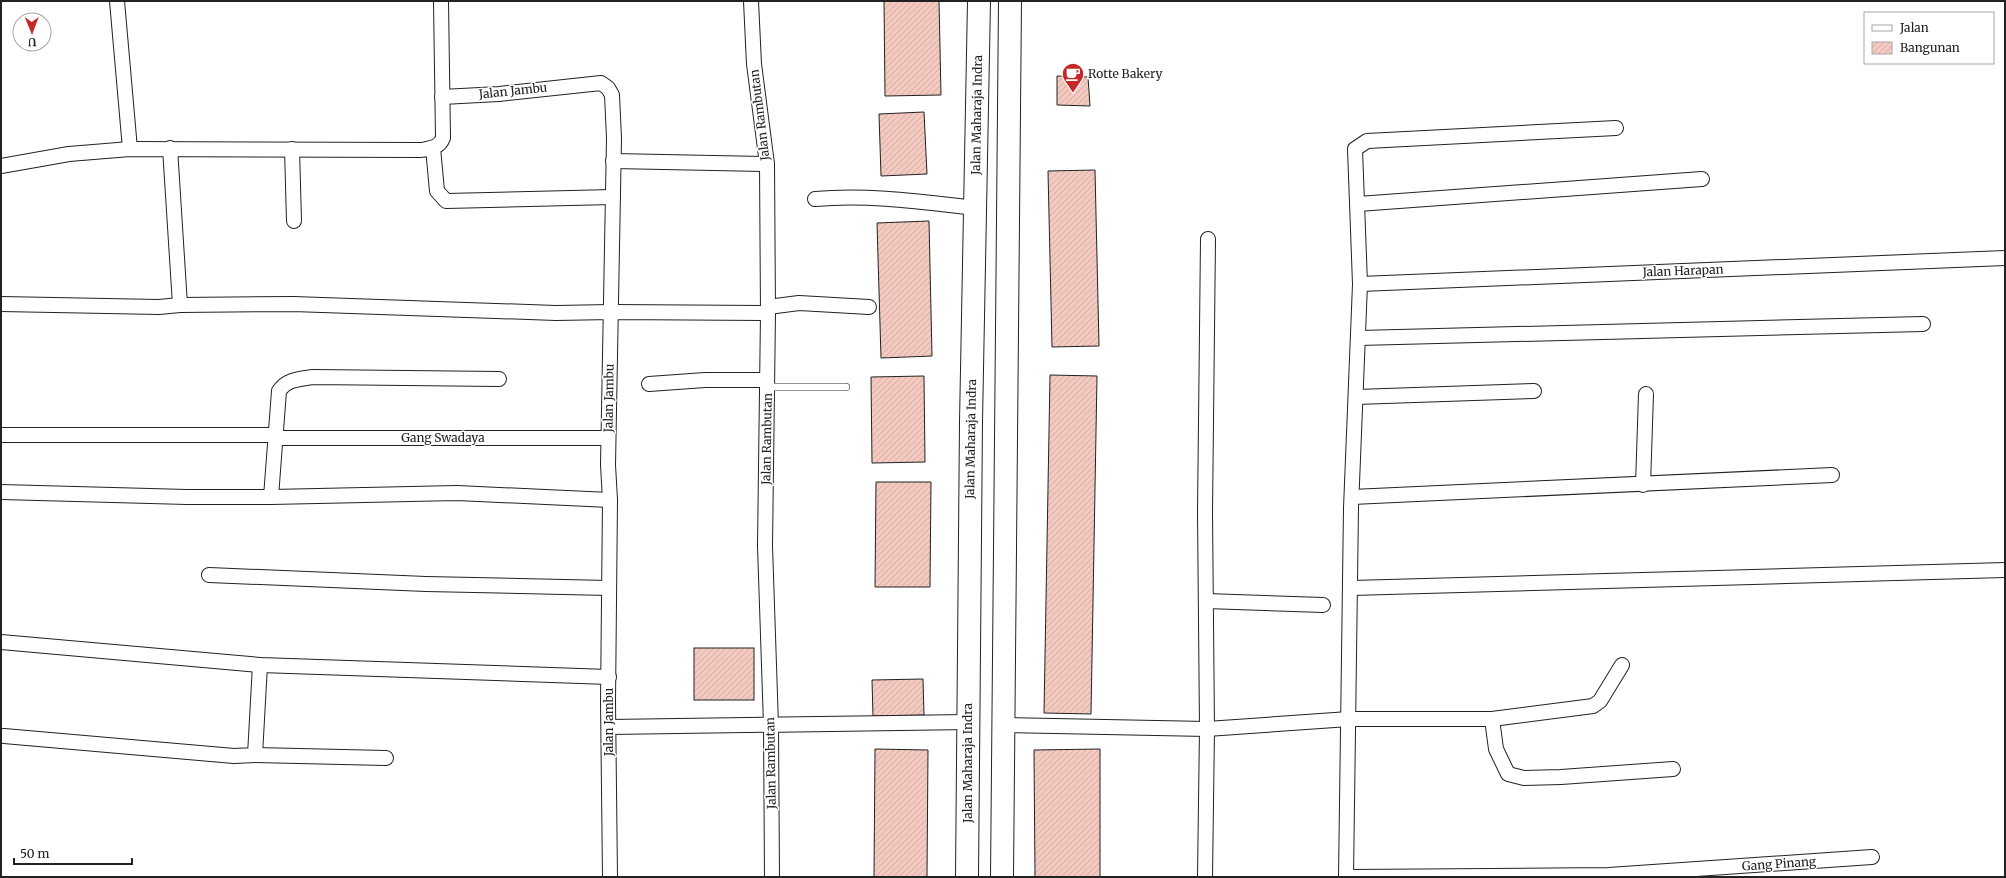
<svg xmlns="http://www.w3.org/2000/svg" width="2006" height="878" font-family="Merriweather,serif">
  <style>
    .building { fill: url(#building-hatch); stroke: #222 }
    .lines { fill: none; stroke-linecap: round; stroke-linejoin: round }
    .lane-casing { stroke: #222; stroke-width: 8 }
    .street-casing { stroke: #222; stroke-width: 16 }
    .highway-casing { stroke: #222; stroke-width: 24 }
    .lane { stroke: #fff; stroke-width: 7 }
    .street { stroke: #fff; stroke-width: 14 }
    .highway { stroke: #fff; stroke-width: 22 }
    .labels { text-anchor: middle; stroke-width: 3; stroke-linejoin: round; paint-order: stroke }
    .poi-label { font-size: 12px; fill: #222; stroke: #fff; text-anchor: start }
    .street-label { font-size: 12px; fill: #222; stroke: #fff }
  </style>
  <defs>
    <pattern id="building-hatch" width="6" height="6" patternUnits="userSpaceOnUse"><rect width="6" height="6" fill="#f3c9c0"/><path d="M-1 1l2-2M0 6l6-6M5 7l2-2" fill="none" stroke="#d0aca5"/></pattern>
  </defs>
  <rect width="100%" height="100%" fill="#fff"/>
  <!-- building -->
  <g class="building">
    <polygon points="884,1 939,1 941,95 885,96"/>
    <polygon points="1057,76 1088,77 1090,106 1057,105"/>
    <polygon points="924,112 927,174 881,176 879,114"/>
    <polygon points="1095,170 1099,346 1052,347 1048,171"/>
    <polygon points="929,221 932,356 881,358 877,223"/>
    <polygon points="1050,375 1097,376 1091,714 1044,713"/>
    <polygon points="924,376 925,462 872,463 871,377"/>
    <polygon points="876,482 931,482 930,587 875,587"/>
    <rect x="694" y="648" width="60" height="52"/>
    <polygon points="923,679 924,715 873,716 872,680"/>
    <polygon points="875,749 928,750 927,877 874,877"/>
    <polygon points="1100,749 1100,877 1035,877 1034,750"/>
  </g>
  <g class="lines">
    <!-- lane casing -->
    <g class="lane-casing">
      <polyline id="lane" points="767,387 846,387"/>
    </g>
    <!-- street casing -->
    <g class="street-casing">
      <g id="street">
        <polyline points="117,1 130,149"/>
        <polyline points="751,1 754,64 767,164 768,313 765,546 771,725 772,877"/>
        <polyline points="442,97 499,94 601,83 608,88 612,95 614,138 608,465 610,500 608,702 610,877"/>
        <polyline points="170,148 180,305"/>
        <polyline points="433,148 437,191 446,201 613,197"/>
        <polyline points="292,149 294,221"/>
        <polyline points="613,161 767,164"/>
        <path d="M 1,166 L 69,154 L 130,149 L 421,150 C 431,148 439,148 443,138 L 441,1"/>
        <path d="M 815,199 C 868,194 923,202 976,208"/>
        <polyline points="1358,204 1702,179"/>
        <polyline points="1360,284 2005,258"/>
        <polyline points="1,304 159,307 180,305 293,304 556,313 611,312 768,313"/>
        <polyline points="768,307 799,303 869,307"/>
        <polyline points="1359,338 1923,324"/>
        <polyline points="649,384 705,380 767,380"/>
        <polyline points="1356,397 1534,391"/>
        <polyline points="1,435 277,435"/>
        <polyline points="277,438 608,438"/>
        <polyline points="1643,485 1646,394"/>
        <polyline points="1,492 187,497 271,497 457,493 610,500"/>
        <path d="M 271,497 L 279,391 C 287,379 300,379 313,377 L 499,379"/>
        <polyline points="1352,497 1832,475"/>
        <polyline points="209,575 426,584 609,588"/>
        <polyline points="1351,588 2005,570"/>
        <polyline points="1206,601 1323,605"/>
        <polyline points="1,642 260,665 609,677"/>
        <polyline points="1492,719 1496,749 1508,774 1524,778 1561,777 1673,769"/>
        <polyline points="1003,725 1207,729 1349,719 1492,719 1593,706 1600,701 1622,665"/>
        <polyline points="609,727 969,722"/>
        <polyline points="4,736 234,756 255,755 260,665"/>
        <polyline points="255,755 386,758"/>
        <polyline points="1205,877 1207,729 1205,512 1208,239"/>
        <polyline points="1346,877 1351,508 1360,284 1355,149 1367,141 1616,128"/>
        <polyline points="1349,877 1609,875 1872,857"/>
      </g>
    </g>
    <!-- highway casing -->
    <g class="highway-casing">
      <g id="highway">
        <polyline points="967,877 971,422 979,1"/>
        <polyline points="1002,877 1010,1"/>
      </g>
    </g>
    <!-- lane -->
    <use href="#lane" class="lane"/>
    <!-- street -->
    <use href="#street" class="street"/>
    <!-- highway -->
    <use href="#highway" class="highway"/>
  </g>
  <!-- icons -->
  <defs>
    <g id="cafe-pin" transform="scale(1.15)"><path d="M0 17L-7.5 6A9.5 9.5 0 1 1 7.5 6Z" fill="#c62828" stroke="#fff"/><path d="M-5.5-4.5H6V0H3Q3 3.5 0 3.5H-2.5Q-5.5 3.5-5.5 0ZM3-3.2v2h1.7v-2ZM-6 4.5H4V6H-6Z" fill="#fff"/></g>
  </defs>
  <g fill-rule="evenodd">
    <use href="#cafe-pin" x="1073" y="74"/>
  </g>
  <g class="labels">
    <!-- poi labels -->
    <g class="poi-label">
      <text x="1088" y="78">Rotte Bakery</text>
    </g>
    <!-- street labels -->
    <g class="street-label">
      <text transform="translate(513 91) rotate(-6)" y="4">Jalan Jambu</text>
      <text transform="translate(760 115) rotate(-97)" y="4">Jalan Rambutan</text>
      <text transform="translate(977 115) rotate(-89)" y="4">Jalan Maharaja Indra</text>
      <text transform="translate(1683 271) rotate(-2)" y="4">Jalan Harapan</text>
      <text transform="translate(609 398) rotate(-89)" y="4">Jalan Jambu</text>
      <text x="443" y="442">Gang Swadaya</text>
      <text transform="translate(767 439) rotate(-89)" y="4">Jalan Rambutan</text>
      <text transform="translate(971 439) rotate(-89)" y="4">Jalan Maharaja Indra</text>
      <text transform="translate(609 722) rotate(-90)" y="4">Jalan Jambu</text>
      <text transform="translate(771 763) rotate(-91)" y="4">Jalan Rambutan</text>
      <text transform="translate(968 763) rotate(-90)" y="4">Jalan Maharaja Indra</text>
      <text transform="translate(1779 864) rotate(-4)" y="4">Gang Pinang</text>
    </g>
  </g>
  <!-- border -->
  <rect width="2006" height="878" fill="none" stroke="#222222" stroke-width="4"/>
  <!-- legend -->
  <rect x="1864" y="12" width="130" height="52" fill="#ffffff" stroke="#a7a7a7"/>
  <rect x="1872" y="25" width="20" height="6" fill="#ffffff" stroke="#a7a7a7"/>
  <text x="1900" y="32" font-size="12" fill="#222222">Jalan</text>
  <rect x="1872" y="42" width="20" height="12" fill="url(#building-hatch)" stroke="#a7a7a7"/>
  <text x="1900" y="52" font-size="12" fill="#222222">Bangunan</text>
  <!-- north arrow -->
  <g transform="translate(32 32) rotate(179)"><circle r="19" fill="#ffffff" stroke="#a7a7a7"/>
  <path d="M0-3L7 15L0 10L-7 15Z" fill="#c62828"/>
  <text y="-6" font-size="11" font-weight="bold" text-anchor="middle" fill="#222222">U</text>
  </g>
  <!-- scale -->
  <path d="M14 858v6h118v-6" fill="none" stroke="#222222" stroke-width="2"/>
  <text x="20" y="858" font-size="12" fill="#222222" stroke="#ffffff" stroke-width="3" paint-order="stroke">50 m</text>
</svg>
